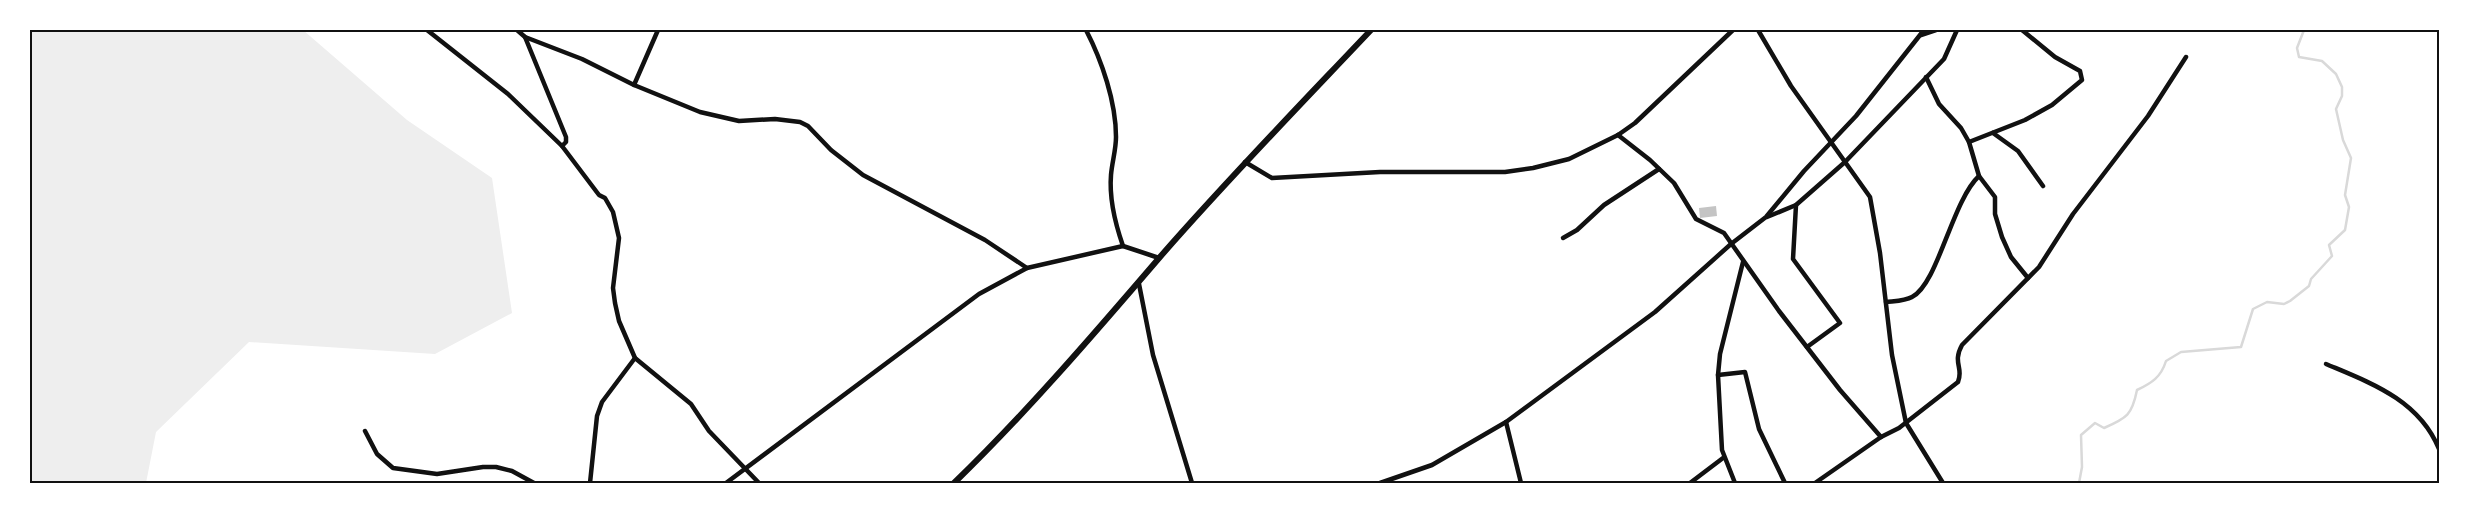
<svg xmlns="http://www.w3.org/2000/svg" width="2469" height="513" font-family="Signika,sans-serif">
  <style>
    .green { fill: #eee }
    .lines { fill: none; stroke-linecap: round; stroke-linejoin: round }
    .stream { stroke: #d9d9d9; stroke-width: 2.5 }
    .building { fill: #c4c4c4 }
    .minor { stroke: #111; stroke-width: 4.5 }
    .primary { stroke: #111; stroke-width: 6 }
    .neatline { fill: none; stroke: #111; stroke-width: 2 }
  </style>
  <rect width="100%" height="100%" fill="#fff"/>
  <!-- green -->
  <polygon class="green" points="30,30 303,30 407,120 492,178 512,313 435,354 249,342 156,432 146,483 30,483"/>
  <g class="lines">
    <!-- stream -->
    <path class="stream" d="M 2079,483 L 2082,467 L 2081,435 L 2095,423 L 2104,428 C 2127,418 2132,415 2137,390 C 2152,383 2161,377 2166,361 L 2181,352 L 2241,347 L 2253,309 L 2267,302 L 2284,304 L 2290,301 L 2309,286 L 2311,279 L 2332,256 L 2329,245 L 2345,230 L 2349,207 L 2345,195 L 2351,158 L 2343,140 L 2336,109 L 2342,96 L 2342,87 L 2336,74 L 2322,61 L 2299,57 L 2297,48 L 2304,30"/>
  </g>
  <!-- building -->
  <polygon class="building" points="1716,206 1717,216 1700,218 1699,208"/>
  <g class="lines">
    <!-- minor -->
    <g class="minor">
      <polyline points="427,30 508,94 562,146 599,195 605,198 613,212 619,238 613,288 615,303 619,321 635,358 691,404 709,431 759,483"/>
      <polyline points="517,30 525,37 582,59 634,85 700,112 739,121 775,119 800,122 808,126 831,150 863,175 985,240 1027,268"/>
      <path d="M 1086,30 C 1102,61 1116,102 1116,137 C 1116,150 1112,162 1111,175 C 1109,199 1115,223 1123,246"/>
      <polyline points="1758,30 1791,86 1870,197 1880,253 1892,355 1906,423 1943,483"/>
      <polyline points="1921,35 1936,30"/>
      <polyline points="525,37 566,137 566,142 562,146"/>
      <polyline points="634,85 658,30"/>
      <polyline points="1993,133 2018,151 2043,186"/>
      <polyline points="1618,135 1650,160 1674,183 1696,219 1724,233 1779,311 1840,390 1881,437"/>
      <polyline points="1969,142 2025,120 2052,105 2082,80 2080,71 2055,57 2022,30"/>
      <polyline points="1245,162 1272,178 1380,172 1505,172 1533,168 1569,159 1618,135 1635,123 1733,30"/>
      <polyline points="1979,176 1995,197 1995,214 2002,237 2011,257 2028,278"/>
      <polyline points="1796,205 1793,259 1840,323 1807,347"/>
      <polyline points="1767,217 1796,205 1845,162 1944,59 1957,30"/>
      <polyline points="1563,238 1577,230 1604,205 1659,169"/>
      <polyline points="1139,284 1153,355 1192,483"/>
      <path d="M 1886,302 C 1894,301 1905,301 1912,297 C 1938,284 1952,201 1979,176 L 1969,142 L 1961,128 L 1939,104 L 1926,77"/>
      <path d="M 2326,364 C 2371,383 2419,400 2439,449"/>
      <polyline points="1718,375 1745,372 1759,429 1785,483"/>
      <polyline points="1506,422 1521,483"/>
      <polyline points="365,431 377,454 393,468 437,474 483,467 496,467 512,471 534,483"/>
      <polyline points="590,483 597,416 602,402 635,358"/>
      <polyline points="726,483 979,294 1027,268 1123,246 1159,258"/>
      <polyline points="1380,483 1432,465 1506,422 1655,312 1731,244 1766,217 1804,171 1856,116 1924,30"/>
      <polyline points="1690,483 1723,458"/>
      <polyline points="1735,483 1722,450 1718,375 1720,354 1743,262"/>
      <path d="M 1815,483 L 1881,437 L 1899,428 L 1958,382 C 1964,368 1952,363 1962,345 L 2039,267 L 2073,214 L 2148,116 L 2186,57"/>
    </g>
    <!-- primary -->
    <path class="primary" d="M 954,483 C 1027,412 1094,334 1160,257 C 1228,179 1300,105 1371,30"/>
  </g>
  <!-- border -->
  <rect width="2469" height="513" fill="none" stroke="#ffffff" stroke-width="62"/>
  <rect x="31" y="31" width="2407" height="451" class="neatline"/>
</svg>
